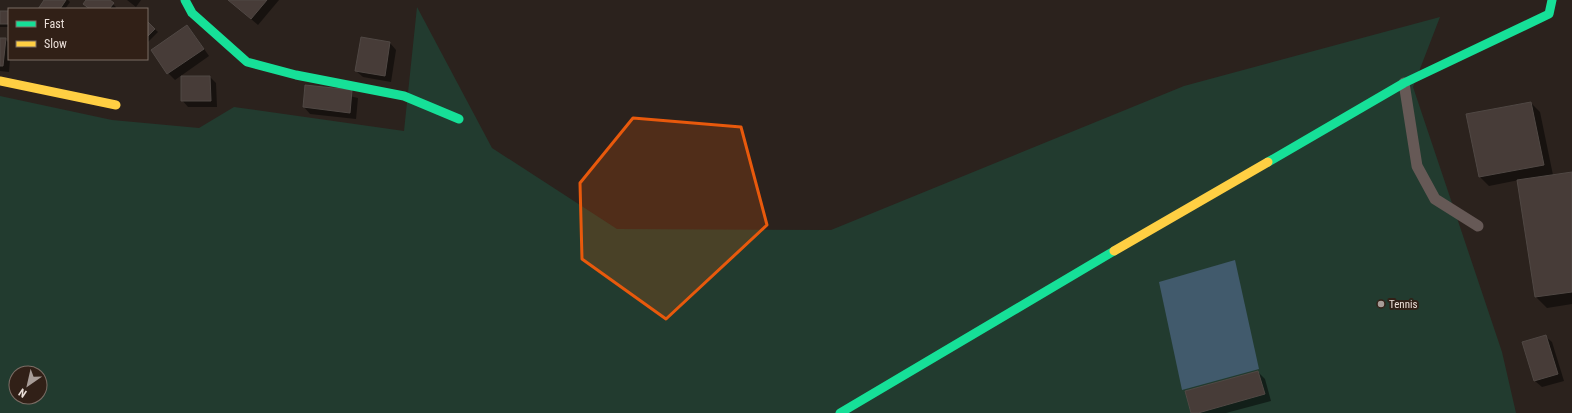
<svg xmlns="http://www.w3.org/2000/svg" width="1572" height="413" font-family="'Roboto Condensed',sans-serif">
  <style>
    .green { fill: #223b2f; fill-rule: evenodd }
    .water { fill: #415a6c }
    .shadow { fill: #0007 }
    .building { fill: #473c38; stroke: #504844 }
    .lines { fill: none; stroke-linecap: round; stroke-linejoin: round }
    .lane { stroke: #665956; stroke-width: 11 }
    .fast { stroke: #16e098; stroke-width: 9 }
    .slow { stroke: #ffcf43; stroke-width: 9 }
    .marked { fill: #e8590c; fill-opacity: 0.2; stroke: #e8590c; stroke-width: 3; stroke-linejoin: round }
    .poi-dot { fill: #a79c97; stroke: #312017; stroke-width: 1.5 }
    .labels { text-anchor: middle; stroke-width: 4; stroke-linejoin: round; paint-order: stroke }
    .poi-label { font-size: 11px; fill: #eaded8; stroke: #312017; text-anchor: start }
  </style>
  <rect width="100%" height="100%" fill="#2b221d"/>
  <!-- green -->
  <path class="green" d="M 417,7 L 492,148 L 617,229 L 831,230 L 1184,86 L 1440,17 L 1413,87 L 1502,352 L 1516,413 L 0,413 L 0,96 L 112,120 L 199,128 L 234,107 L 404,131 ZM 16,373 L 40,373 L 40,397 L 16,397 Z"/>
  <!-- water -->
  <polygon class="water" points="1235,260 1259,369 1182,390 1159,282"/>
  <!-- shadow -->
  <g class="shadow">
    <polygon points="45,0 68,0 70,2 65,9 39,9"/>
    <polygon points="88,0 108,0 116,7 115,9 91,9"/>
    <polygon points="127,0 141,0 136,7"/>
    <polygon points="229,0 279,0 258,25"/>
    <rect x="0" y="12" width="9" height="15"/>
    <polygon points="147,22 158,32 147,43"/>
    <polygon points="187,26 193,33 209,56 175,80 168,73 152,50"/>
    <polygon points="0,39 5,39 9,43 9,59 10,59 9,72 0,71"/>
    <polygon points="390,43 396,50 391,82 363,77 356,71"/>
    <polygon points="210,77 216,83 217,107 188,107 182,100"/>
    <polygon points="306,86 358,98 356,119 310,114 304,107"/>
    <polygon points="1531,103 1540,112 1553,175 1572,173 1572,304 1547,308 1536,297 1519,180 1489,186 1480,177"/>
    <polygon points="1545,336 1552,342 1564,381 1542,387 1535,381 1523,343"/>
    <polygon points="1258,372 1265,379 1271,401 1226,413 1192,413"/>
  </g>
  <!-- building -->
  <g class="building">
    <polygon points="44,0 66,0 60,9 38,9"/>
    <polygon points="86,0 110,0 114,3 109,9 90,9 83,4"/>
    <polygon points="228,0 267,0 251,19"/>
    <rect x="0" y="11" width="9" height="13"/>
    <polygon points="147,21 155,29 147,37"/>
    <polygon points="187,25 204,49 167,74 151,50"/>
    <polygon points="361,37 390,42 385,76 355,71"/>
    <polygon points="0,38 6,38 3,66 0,66"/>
    <polygon points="181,76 210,76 211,101 181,101"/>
    <polygon points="305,85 352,90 350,113 303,107"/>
    <polygon points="1531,102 1544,165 1479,177 1466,114"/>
    <polygon points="1572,172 1572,292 1535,297 1517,180"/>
    <polygon points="1546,335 1558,374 1534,381 1522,342"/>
    <polygon points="1258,371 1265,394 1198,413 1191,413 1185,391"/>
  </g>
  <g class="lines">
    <!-- lane -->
    <polyline class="lane" points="1404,83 1417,166 1435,199 1478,226"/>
    <!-- fast -->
    <g class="fast">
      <polyline points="185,0 192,13 247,62 296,75 404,96 459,119"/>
      <polyline points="1268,162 1404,83 1549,14 1552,0"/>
      <polyline points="840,413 1114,251"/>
    </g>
    <!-- slow -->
    <g class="slow">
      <polyline points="0,81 116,105"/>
      <polyline points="1114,251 1268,162"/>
    </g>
  </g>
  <!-- marked area -->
  <path class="marked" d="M 633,118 L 741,127 L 767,225 L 666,319 L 582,259 L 580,183 Z"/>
  <!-- markers -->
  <circle class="poi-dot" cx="1381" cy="304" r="4"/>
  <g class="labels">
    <!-- poi labels -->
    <g class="poi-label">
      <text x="1389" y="308">Tennis</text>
    </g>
  </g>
  <!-- legend -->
  <rect x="8" y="8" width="140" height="52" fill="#312017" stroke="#7b6c64"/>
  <rect x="16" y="21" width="20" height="6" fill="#16e098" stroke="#7b6c64"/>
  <text x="44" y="28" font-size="12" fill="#eaded8">Fast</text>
  <rect x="16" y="41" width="20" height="6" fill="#ffcf43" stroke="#7b6c64"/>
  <text x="44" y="48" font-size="12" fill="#eaded8">Slow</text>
  <!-- north arrow -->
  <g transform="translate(28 385) rotate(214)"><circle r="19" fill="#312017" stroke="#7b6c64"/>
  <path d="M0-3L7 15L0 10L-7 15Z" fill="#a79c97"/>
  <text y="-6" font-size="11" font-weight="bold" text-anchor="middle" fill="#eaded8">N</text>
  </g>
</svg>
